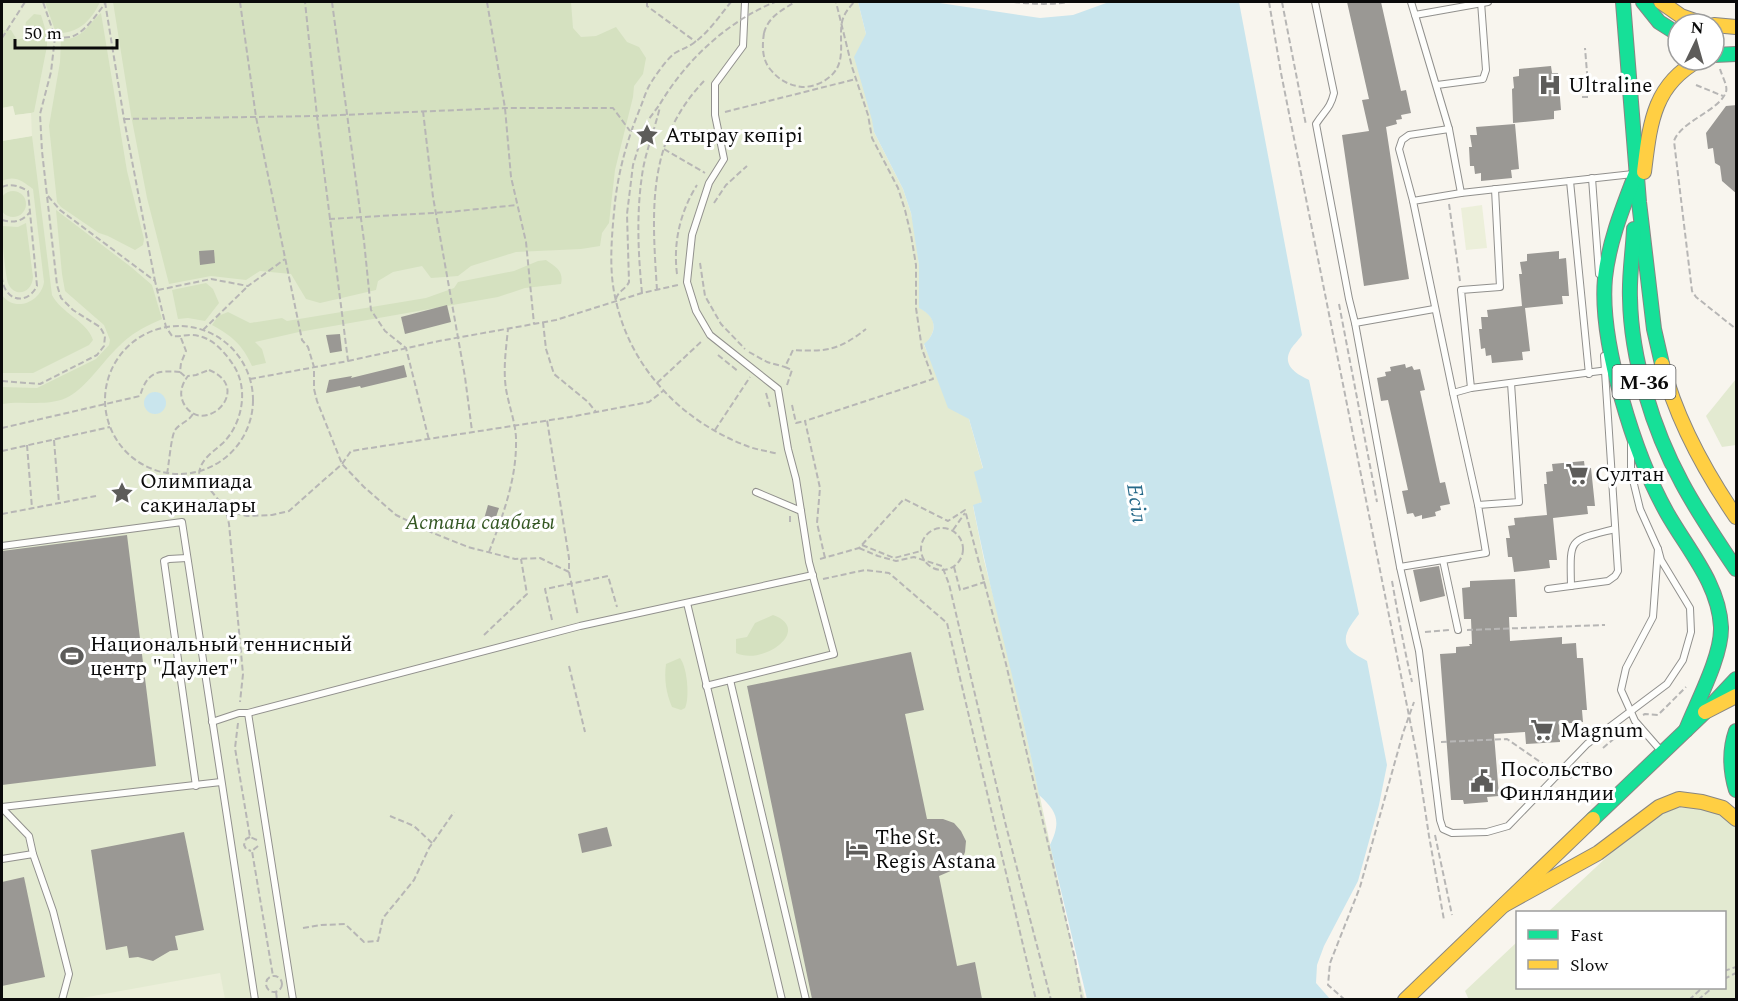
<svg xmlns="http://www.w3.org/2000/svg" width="1738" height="1001" font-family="Spectral,serif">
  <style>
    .green { fill: #e3ead1 }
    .forest { fill: #d5e1c0 }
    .pitch { fill: #ecefda }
    .water { fill: #c9e5ed }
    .pier { fill: #f8f5ee }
    .building { fill: #9a9894 }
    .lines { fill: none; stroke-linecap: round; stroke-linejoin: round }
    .lane-casing { stroke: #91908d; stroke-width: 8 }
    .fast-casing { stroke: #888683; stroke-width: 16 }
    .slow-casing { stroke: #888683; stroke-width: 16 }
    .path { stroke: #b7b6b5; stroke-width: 2; stroke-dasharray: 6 3; stroke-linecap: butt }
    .lane { stroke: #fefefc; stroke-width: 6 }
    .fast { stroke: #16e098; stroke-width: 14 }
    .slow { stroke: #ffcf43; stroke-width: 14 }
    .path-bridge { stroke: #b7b6b5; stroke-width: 2; stroke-dasharray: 6 3; stroke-linecap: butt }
    .labels { text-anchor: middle; stroke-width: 6; stroke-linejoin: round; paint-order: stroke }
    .shield { fill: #fff; stroke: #545454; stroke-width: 1.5 }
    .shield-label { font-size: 20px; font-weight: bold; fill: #0a0a0a }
    .poi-label { font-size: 21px; fill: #0a0a0a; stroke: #fff; text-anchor: start }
    .park-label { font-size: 21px; font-style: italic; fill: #355824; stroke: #fff }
    .water-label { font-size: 22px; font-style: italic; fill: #266989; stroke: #fff }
  </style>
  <rect width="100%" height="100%" fill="#f8f5ee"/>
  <!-- green -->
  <g class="green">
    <path d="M 2,2 L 858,2 L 866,34 L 874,132 L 903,189 L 911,213 L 916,236 L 919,265 L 920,308 C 937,317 938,331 924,345 L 929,356 L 969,419 L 983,469 L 982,502 L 973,506 L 984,560 L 1009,658 L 1030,751 L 1075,959 L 1085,999 L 2,999 Z"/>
    <polygon points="1736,379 1736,445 1722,447 1706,416"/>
    <polygon points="1707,807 1736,825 1736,999 1469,1000 1465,991 1517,942 1518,988 1724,988 1724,912 1548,912 1641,825 1669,808"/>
  </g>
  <!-- forest -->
  <g class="forest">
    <path d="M 45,2 L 100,2 C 91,21 78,34 56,33 Z"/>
    <polygon points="113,2 498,2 505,3 571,2 573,28 581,37 596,36 616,27 627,42 639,47 646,58 643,74 634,86 633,97 615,170 609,223 602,233 600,246 581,249 516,252 471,266 458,276 431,278 422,266 393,272 378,281 376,290 320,303 306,299 291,274 260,271 246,280 211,276 169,284 147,198 131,115"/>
    <path d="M 101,13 L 127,171 L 144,239 L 143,245 L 135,250 L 108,236 L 99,233 L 61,207 L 57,202 L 49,126 L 60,62 L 61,39 C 83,40 86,26 101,13 Z"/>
    <polygon points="34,14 41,15 47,35 47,46 34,112 31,113 15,115 12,106 2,108 2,30 11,30 17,40 23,38 26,22"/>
    <path d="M 32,136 L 52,295 C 61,313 87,321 93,340 L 89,345 L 33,373 L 2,373 L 2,295 C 15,313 41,302 44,282 L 33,189 C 22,181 15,175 2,181 L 2,141 Z"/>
    <circle cx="13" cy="204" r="13"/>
    <path d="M 56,210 L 131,267 L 152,285 L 162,319 C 142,328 132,333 116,349 C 101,364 85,389 66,398 C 45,407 23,400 2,404 L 2,387 L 37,388 L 96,359 L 109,345 L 110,340 L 104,325 L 65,291 L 62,274 Z"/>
    <path d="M 26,223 L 33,277 C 32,294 14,298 8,283 C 5,274 2,237 2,226 L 18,227 Z"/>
    <path d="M 546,260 C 556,267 564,271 561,284 L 525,288 L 498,297 L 299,332 L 255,342 L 262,349 L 266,363 L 252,366 C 242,344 232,336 212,325 L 218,316 L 228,312 L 250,323 L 282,318 L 287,321 L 426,298 L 454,288 L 458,282 L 514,271 L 538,261 Z"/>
    <polygon points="206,283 213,289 219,303 205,321 188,318 178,319 172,290"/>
    <path d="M 773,615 C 813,629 764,666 736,653 L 736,639 L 747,637 L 755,623 Z"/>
    <path d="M 680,658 C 687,667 690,697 685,708 L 681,710 L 672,707 C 666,693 664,679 666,664 Z"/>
  </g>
  <!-- pitch -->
  <g class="pitch">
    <polygon points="13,106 15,115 31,113 32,136 2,141 2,108"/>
    <polygon points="1482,205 1487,248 1466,250 1461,208"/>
    <polygon points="220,973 225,999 82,999 82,998"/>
  </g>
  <!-- water -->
  <g class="water">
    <path d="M 858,2 L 1239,2 L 1302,335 C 1298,341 1292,346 1290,351 C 1282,366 1298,375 1309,380 L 1359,614 C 1352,624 1339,637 1350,650 C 1354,654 1362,658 1367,661 L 1387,765 L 1379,805 L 1358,881 L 1324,946 L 1317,965 L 1316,983 L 1330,999 L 1087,999 L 1050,845 C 1061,822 1058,812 1039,795 C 1020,698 992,603 973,505 L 982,502 L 974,472 L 983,468 L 969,419 L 948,408 L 924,344 C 938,332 937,317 919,308 L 919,265 L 911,213 L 903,189 L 874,132 L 872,120 L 854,57 L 866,34 Z"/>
    <circle cx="155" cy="403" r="11"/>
  </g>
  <!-- pier -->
  <polygon class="pier" points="933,2 1109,2 1073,15 1040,18"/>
  <!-- building -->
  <g class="building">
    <polygon points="1347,2 1381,2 1401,91 1406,90 1411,113 1401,115 1402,119 1396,120 1397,124 1386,127 1409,279 1364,286 1342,135 1369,131 1362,100 1369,99"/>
    <polygon points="1551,66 1552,73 1558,73 1561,110 1554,111 1554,119 1513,123 1512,89 1514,88 1513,77 1519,76 1519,69"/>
    <polygon points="1737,105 1737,194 1722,181 1720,166 1715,163 1713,148 1708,149 1706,133 1726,106"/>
    <polygon points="1515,124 1519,169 1511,170 1512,178 1481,181 1481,173 1475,174 1474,166 1470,166 1469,147 1472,147 1470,135 1477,135 1476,127"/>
    <polygon points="214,250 215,263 200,265 199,251"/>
    <polygon points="1559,251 1559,259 1566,258 1569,296 1562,296 1563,304 1525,308 1530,351 1522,352 1523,360 1492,363 1491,355 1486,356 1485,348 1481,349 1479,329 1482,329 1481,317 1488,317 1487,310 1522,306 1519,274 1522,274 1520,262 1527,261 1527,254"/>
    <polygon points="447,305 451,322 405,334 401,317"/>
    <polygon points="340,334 342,351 330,353 326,335"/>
    <polygon points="1405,364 1406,368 1412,366 1414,370 1420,369 1425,390 1420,391 1440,483 1445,482 1450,504 1440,506 1441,510 1435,512 1436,516 1422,519 1422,515 1415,517 1413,513 1407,514 1402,491 1408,490 1388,400 1381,401 1377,378 1386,376 1385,372 1391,371 1390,367"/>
    <polygon points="404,365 407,377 361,388 360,386 326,393 329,380 352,376 351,378"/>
    <polygon points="1584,461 1585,469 1591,468 1595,506 1587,506 1588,514 1553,518 1557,560 1549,560 1550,568 1514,572 1512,557 1508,557 1506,538 1510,538 1508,526 1515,525 1514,518 1547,515 1544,484 1547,484 1546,472 1553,471 1552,464"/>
    <polygon points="488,505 499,508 492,529 482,526"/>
    <polygon points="127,535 156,766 2,785 2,551"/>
    <polygon points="1439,566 1445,596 1420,602 1413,570"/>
    <polygon points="1515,579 1517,617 1509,617 1510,641 1562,637 1562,644 1576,643 1577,658 1583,658 1587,710 1582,710 1583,722 1559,724 1560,742 1526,744 1525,732 1494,734 1499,796 1487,797 1488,802 1464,804 1463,800 1451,800 1440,654 1456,653 1456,647 1470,646 1469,644 1472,644 1471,619 1464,619 1462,588 1470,587 1470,581"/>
    <polygon points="911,652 924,710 905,714 927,819 943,819 954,823 961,831 966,841 965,852 961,863 953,870 939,876 957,966 975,962 982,999 812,999 747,686"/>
    <polygon points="607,827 612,846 582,853 578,834"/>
    <polygon points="184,832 204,930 175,936 178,950 170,951 153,961 138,957 129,958 127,946 106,950 91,850"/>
    <polygon points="24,877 45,977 2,986 2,882"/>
  </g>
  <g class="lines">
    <!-- lane casing -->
    <g class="lane-casing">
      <g id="lane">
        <path d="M 1315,2 L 1334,93 C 1330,109 1325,110 1316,124 L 1349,299 L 1355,323 L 1400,567 L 1419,651 L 1440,820 L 1443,829 L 1452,833 L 1487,832 L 1508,826 L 1587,744 L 1667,684 L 1683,660 L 1691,632 L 1690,608 L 1661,560 L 1658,549"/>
        <polyline points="1411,2 1415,15"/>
        <polyline points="1488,2 1415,15 1449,129 1461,193 1633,174"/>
        <polyline points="1437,85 1483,79 1486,70 1481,2"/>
        <polyline points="1592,178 1599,274"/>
        <polyline points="1570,181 1589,374"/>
        <polyline points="1495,189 1500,287 1461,290 1471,388 1608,370"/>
        <polyline points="1461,193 1413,201 1453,393 1471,388"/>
        <polyline points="1413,201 1399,149 1402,140 1409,135 1449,129"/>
        <polyline points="1355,323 1434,309"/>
        <polyline points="1453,393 1478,505"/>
        <polyline points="1631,445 1631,472 1640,509 1658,549 1653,617 1626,668 1621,690 1635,721 1662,752"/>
        <polyline points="756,492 801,511"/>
        <polyline points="2,546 182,522 255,1000"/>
        <polyline points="187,558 169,559 164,561 196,786"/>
        <polyline points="1443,560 1458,630"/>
        <polyline points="1400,567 1486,553 1478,505 1519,502 1511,383"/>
        <path d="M 1571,586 C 1570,537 1568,541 1615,529"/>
        <polyline points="1548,589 1608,581 1615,576 1618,571 1604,356"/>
        <polyline points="687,603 782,1000"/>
        <polyline points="730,680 806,1000"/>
        <polyline points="706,686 834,654 809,562 796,479 788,449 778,389 710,335 696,311 687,282 692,235 709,183 724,159 715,115 715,84 743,46 745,2"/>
        <polyline points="248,713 293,1000"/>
        <polyline points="212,722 239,713 248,713 580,626 813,575"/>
        <polyline points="2,807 221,782"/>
        <polyline points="2,808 29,836 33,854"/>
        <polyline points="2,859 33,854 53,911 69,974 62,1000"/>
      </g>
    </g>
    <!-- fast casing -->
    <g class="fast-casing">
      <g id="fast">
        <polyline points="1623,2 1639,202 1654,329 1662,364"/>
        <polyline points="1643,2 1659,22 1678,34"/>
        <polyline points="1714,55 1736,54"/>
        <path d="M 1636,173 C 1623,207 1609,241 1605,278 C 1599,343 1635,456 1667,513 C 1688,550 1719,584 1721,627 C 1722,656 1697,702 1686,730"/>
        <path d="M 1634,229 C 1633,252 1629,275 1630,298 C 1631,359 1653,430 1682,483 C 1698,513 1717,541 1736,569"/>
        <path d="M 1736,731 C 1729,751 1730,770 1736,790"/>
        <polyline points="1593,819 1705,712 1736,679"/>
      </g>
    </g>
    <!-- slow casing -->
    <g class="slow-casing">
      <g id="slow">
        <polyline points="1661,2 1681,16 1704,24"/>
        <polyline points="1714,25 1736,27"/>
        <path d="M 1644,172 C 1650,124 1653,85 1699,60"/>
        <path d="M 1662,364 C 1676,419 1704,470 1736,517"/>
        <polyline points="1705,712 1736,696"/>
        <polyline points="1504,905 1598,853 1659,807 1679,799 1702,802 1723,808 1736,819"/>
        <polyline points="1405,1000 1593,819"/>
      </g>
    </g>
    <!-- path -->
    <g class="path">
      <polyline points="105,2 124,119 155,281"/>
      <polyline points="240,2 256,117 302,340 308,347 314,367 314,389 317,401 342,464 364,487 396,515 433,533 468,547 515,559 540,558 569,572 569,558 547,420"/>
      <polyline points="332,2 364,241 371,310 385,331 406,348 429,440"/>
      <polyline points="487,2 505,108 511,177 526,242 534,324"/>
      <polyline points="647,2 647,6 696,42"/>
      <path d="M 731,2 C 721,14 708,33 695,42 C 689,47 682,49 675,53 C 667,59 658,72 652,81 C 647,88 644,98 641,106 C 628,137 619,168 615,202 C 612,234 608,269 616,301 C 631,369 683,422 747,446 C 757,450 768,451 778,454"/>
      <path d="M 1014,2 C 1032,4 1050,5 1068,2"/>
      <polyline points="1269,2 1281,73 1417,756 1429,836 1444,920"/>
      <polyline points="1282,2 1306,125"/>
      <path d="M 764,33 C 768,17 782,10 795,2"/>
      <path d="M 55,37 C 60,37 65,38 70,37 C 83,35 98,13 106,2"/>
      <polyline points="2,38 25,2"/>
      <path d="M 1720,69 C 1722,76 1728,86 1726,92 C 1719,111 1681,121 1674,141 L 1692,291 L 1696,297 L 1736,329"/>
      <polyline points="1696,85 1723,96"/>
      <polyline points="1582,97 1589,97 1585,48"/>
      <polyline points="423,111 433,197 465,377 472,431"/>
      <polyline points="725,112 856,79"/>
      <polyline points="124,119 317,116 505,108 613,108 630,131"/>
      <polyline points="664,149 705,173"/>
      <path d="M 2,187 C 11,183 19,186 28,191 L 37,286 C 26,307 4,300 2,278"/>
      <path d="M 48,196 L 60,210 L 155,281 L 166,327 L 172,336 C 179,337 184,335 190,335 C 211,335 224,351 234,366 C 249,390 242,424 223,443 C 212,453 199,460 199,476 L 221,503 L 226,511 L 229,524 L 243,674 L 240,702"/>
      <polyline points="714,203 726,185 747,166"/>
      <polyline points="1449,204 1460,281"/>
      <polyline points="329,219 449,212 517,205"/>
      <path d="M 2,220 C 13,223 22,222 30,212"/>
      <polyline points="700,263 705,296 721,324 745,349"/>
      <path d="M 677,274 C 673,243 680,212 697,185"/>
      <polyline points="158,290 211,279 248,286 285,259"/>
      <path d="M 657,290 C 652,212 646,142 704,81"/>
      <path d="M 642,293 C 638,252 636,211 643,169 C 647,148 655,128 660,107"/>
      <path d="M 616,299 C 618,291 626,289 629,282 L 627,214 L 633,165 L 646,123 L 660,104"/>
      <polyline points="1339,304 1377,502"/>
      <polyline points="543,322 546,349 554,374 588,402 596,412"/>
      <circle cx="179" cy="400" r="74"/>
      <polyline points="203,330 248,286"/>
      <polyline points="181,338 186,351 181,363 180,372 187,378"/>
      <polyline points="749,352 767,362 785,367"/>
      <polyline points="718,355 739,372"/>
      <polyline points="348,361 439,341 556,320 642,293 678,285"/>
      <path d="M 209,370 C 256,389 201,440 183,402 C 179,392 182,384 188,376 L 196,375 Z"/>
      <polyline points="250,379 348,361 317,116 305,2"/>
      <polyline points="2,381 40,384 97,355 104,346 105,336 100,327 73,310 61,298 57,285 42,151 40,114 51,72 55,37 43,2"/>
      <polyline points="657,383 703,340"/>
      <path d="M 787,385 L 792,370 L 785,367 L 793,350 C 827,352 839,350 866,329"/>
      <polyline points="766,393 770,407"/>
      <polyline points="792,405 796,423 805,421"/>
      <path d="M 2,428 L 140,396 C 147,372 157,370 180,372"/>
      <polyline points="715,430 750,377"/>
      <polyline points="54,440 59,503"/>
      <polyline points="27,445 32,508"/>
      <polyline points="2,451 110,427"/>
      <path d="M 167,474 C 169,464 171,437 175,430 C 180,423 188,422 193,414"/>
      <polyline points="226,511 247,516 272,515 289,511 342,464 351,451 570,417 649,402 663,391"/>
      <polyline points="2,514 96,496"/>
      <polyline points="790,516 790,525"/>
      <circle cx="942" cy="549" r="21"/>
      <polyline points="953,530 965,513"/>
      <polyline points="862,545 894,558 921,551"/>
      <polyline points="859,548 878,556 896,561 914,557 942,566 949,584 1005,822 1051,1000"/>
      <path d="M 489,552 C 502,518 516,481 516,444 C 517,426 509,407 506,389 C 503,369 506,349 508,329"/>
      <polyline points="825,558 817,523 820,488 805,421 933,379 922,349 916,308 916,265 911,235 905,210 898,188 872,138 868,115 852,67 836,2"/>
      <polyline points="820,559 859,548 904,499 948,521 965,510 1006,664 1075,959 1082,1000"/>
      <polyline points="954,567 960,590 985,582"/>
      <polyline points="569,572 578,616"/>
      <polyline points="823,579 865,570 889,573 947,623 1036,1000"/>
      <path d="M 1392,581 C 1398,615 1404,648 1412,682"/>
      <polyline points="552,620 545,589 608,576 617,607"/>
      <polyline points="1467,630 1605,625"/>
      <polyline points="1425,632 1449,630"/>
      <polyline points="484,635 527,594 521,559"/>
      <polyline points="569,666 585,732"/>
      <polyline points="1643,715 1645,714 1658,715 1686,687"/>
      <polyline points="238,723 235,748 250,837 257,840"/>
      <polyline points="1441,742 1507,739 1549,768"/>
      <polyline points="1603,748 1624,730"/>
      <polyline points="1570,778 1590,761"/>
      <polyline points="390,816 414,826 432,843"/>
      <polyline points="1435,835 1452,915"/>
      <polyline points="250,837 246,839 244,845 246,849 251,851"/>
      <polyline points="258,846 252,851 273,976"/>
      <polyline points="303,928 321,925 345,924 364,942 378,941 383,918 414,880 429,848 454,812"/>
      <polyline points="1724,971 1736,967"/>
      <circle cx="274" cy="984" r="8"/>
      <polyline points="1724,979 1736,973"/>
      <polyline points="276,992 277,1000"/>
      <polyline points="1345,1000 1328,985 1330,963 1360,887 1403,733 1414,702"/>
      <polyline points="1689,1000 1702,988"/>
      <polyline points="1698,1000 1712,988"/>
    </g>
    <!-- lane -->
    <use href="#lane" class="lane"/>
    <!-- fast -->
    <use href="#fast" class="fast"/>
    <!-- slow -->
    <use href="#slow" class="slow"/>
    <!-- path-bridge -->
    <g class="path-bridge">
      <path d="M 764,33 C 762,46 762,59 770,69 C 779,80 788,85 802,87 C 809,87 818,85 824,81 C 849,66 838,44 842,22 C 844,13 849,8 854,2"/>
      <path d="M 660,104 C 686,60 728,21 775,2"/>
    </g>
  </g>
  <!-- icons -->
  <defs>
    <g id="hospital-bare" transform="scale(1.8)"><path d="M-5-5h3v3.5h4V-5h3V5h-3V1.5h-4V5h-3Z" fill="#5d5c5a" stroke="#fff" stroke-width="2.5" paint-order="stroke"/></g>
    <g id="sight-bare" transform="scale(1.8)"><path d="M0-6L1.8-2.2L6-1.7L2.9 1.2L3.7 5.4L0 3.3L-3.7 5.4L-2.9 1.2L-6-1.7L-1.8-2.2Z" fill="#5d5c5a" stroke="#fff" stroke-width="2.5" paint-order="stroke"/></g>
    <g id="supermarket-bare" transform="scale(1.8)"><path d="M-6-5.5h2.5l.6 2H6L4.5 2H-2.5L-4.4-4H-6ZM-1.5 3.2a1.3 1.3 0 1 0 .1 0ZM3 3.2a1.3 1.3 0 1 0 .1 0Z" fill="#5d5c5a" stroke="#fff" stroke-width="2.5" paint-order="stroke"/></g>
    <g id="stadium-bare" transform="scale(1.8)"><path d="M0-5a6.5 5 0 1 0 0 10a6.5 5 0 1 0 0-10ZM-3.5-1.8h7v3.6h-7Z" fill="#5d5c5a" stroke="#fff" stroke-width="2.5" paint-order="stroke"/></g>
    <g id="civic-bare" transform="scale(1.8)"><path d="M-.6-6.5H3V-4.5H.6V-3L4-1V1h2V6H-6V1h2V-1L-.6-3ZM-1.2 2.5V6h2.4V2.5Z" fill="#5d5c5a" stroke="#fff" stroke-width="2.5" paint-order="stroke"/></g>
    <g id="hotel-bare" transform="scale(1.8)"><path d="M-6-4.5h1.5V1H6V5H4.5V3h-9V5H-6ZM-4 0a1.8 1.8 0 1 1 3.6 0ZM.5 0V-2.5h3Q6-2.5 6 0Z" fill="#5d5c5a" stroke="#fff" stroke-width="2.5" paint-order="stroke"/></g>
  </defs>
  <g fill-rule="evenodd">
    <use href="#hospital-bare" x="1550" y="85"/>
    <use href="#sight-bare" x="647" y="135"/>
    <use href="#supermarket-bare" x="1577" y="474"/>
    <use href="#sight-bare" x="122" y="493"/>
    <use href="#stadium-bare" x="72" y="656"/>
    <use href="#supermarket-bare" x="1542" y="730"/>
    <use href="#civic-bare" x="1482" y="781"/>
    <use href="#hotel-bare" x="857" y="849"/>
  </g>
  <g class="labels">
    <!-- shield labels -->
    <rect class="shield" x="1612.5" y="365" width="63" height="34" rx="4.5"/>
    <g class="shield-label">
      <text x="1644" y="389">M-36</text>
    </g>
    <!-- poi labels -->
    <g class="poi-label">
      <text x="1568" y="92">Ultraline</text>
      <text x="665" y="142">Атырау көпірі</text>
      <text x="1595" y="481">Султан</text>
      <text x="140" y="488">Олимпиада<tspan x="140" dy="24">сақиналары</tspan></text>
      <text x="90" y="651">Национальный теннисный<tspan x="90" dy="24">центр "Даулет"</tspan></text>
      <text x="1560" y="737">Magnum</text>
      <text x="1500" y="776">Посольство<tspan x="1500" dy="24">Финляндии</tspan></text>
      <text x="875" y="844">The St.<tspan x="875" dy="24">Regis Astana</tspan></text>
    </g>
    <!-- park labels -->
    <g class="park-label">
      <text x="480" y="529">Астана саябағы</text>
    </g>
    <!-- water labels -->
    <g class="water-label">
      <text transform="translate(1138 503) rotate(81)" y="8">Есіл</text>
    </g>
  </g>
  <!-- border -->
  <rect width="1738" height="1001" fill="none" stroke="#0a0a0a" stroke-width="6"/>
  <!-- legend -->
  <rect x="1516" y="911" width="210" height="78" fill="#ffffff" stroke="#9d9d9d" stroke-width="1.5"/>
  <rect x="1528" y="930" width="30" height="9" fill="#16e098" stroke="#9d9d9d" stroke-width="1.5"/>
  <text x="1570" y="941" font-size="18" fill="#0a0a0a">Fast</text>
  <rect x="1528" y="960" width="30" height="9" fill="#ffcf43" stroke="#9d9d9d" stroke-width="1.5"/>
  <text x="1570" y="971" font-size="18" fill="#0a0a0a">Slow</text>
  <!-- north arrow -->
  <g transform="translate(1696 42) rotate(5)"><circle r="28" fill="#ffffff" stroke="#9d9d9d" stroke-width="1.5"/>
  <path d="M0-4.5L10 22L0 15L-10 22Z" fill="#5d5c5a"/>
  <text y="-9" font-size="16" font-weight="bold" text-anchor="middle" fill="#0a0a0a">N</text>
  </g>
  <!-- scale -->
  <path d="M15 39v9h102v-9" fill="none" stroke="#0a0a0a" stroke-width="3"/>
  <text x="24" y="39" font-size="18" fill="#0a0a0a" stroke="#ffffff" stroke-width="4.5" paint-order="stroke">50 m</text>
</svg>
